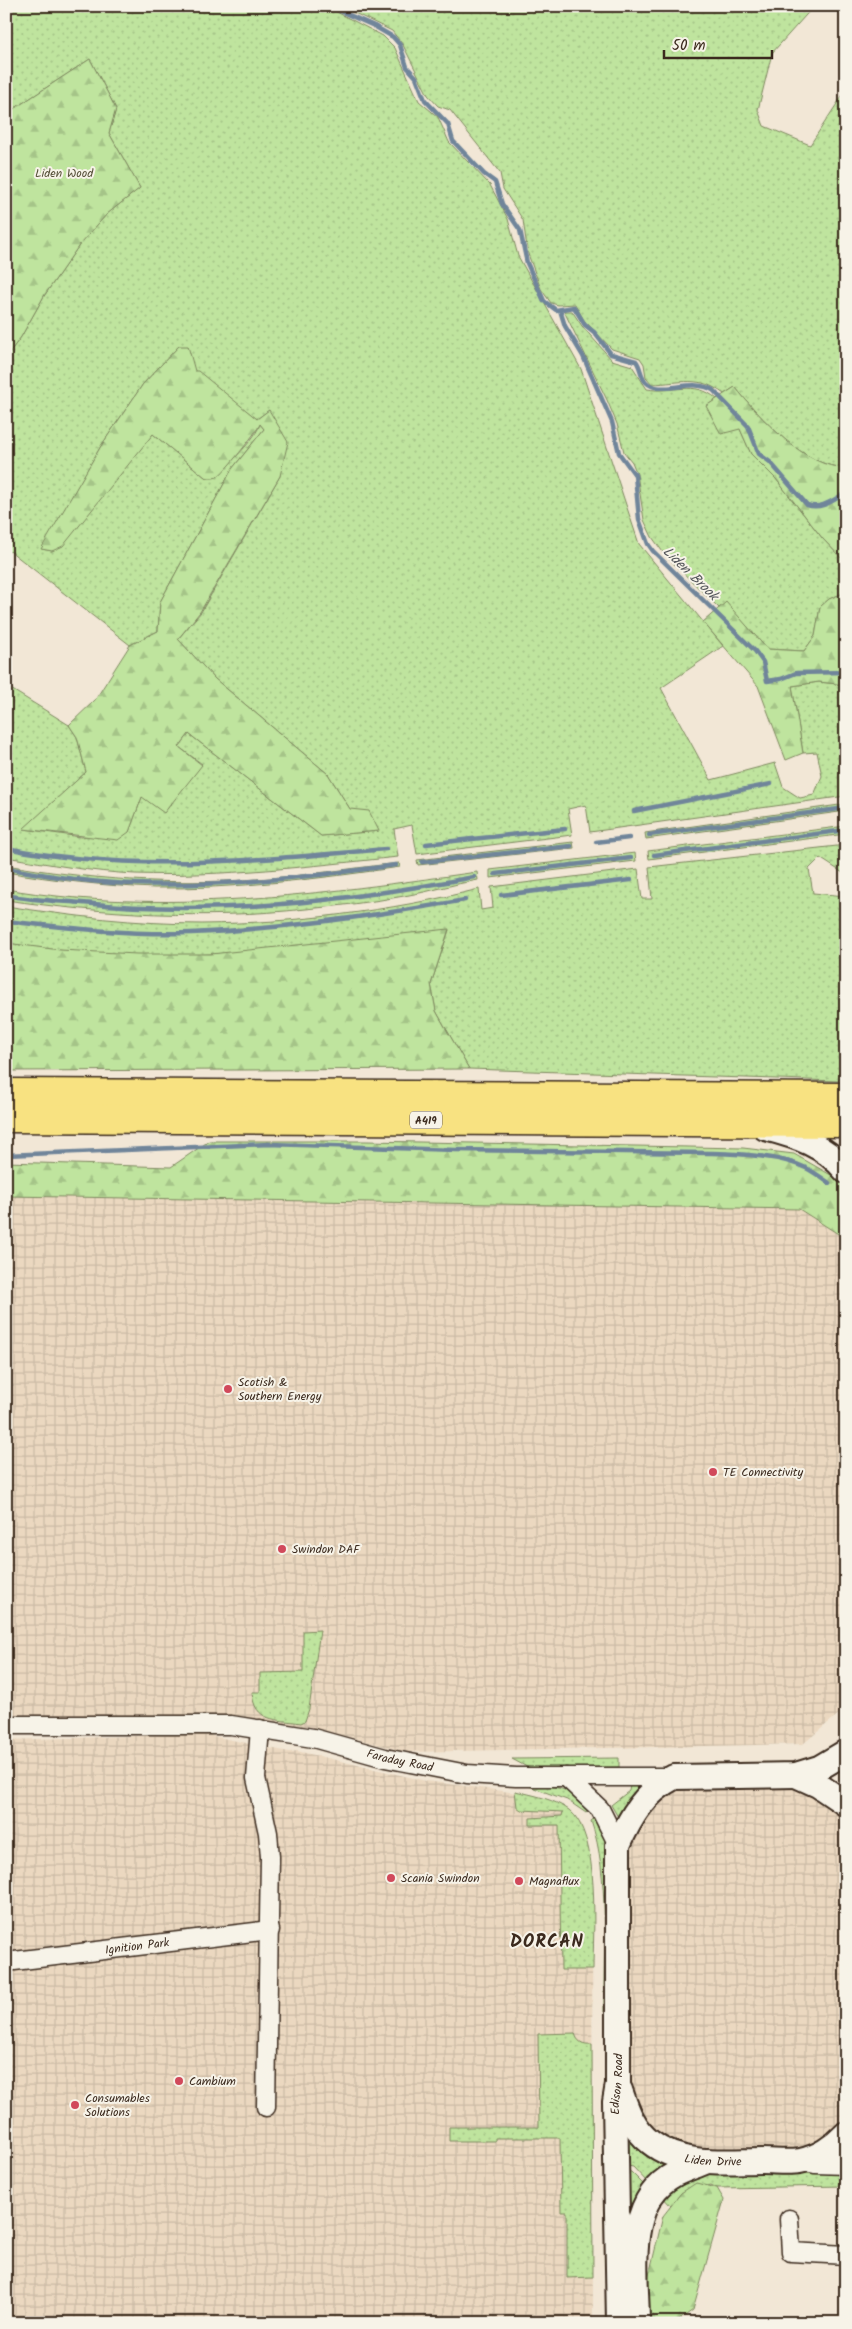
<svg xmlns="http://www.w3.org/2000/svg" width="852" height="2329" font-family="Kalam,sans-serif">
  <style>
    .industrial { fill: url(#industrial-grid) }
    .grass { fill: url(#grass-dots); stroke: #7d875e }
    .forest { fill: url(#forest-firs); stroke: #7d875e }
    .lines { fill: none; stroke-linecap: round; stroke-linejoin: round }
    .stream { stroke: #6f859a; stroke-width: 4.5 }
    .minor-casing { stroke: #3b2a1e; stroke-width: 21 }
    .secondary-casing { stroke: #3b2a1e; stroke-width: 28 }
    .trunk-casing { stroke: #3b2a1e; stroke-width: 31 }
    .minor { stroke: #f7f3e8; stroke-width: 18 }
    .secondary { stroke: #f7f3e8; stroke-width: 24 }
    .trunk { stroke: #f8e281; stroke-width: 28 }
    .poi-dot { fill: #d1495b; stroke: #f7f3e8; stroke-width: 2 }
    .labels { text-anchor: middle; stroke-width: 4; stroke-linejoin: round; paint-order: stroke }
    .shield { fill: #f7f3e8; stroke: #73665b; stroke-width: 1 }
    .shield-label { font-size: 11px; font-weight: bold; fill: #3b2a1e }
    .park-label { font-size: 12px; fill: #554f38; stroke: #f7f3e8 }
    .poi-label { font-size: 12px; fill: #3b2a1e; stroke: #f7f3e8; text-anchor: start }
    .street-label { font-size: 12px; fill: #3b2a1e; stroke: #f7f3e8 }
    .water-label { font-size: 14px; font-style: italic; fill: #55575c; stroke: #f7f3e8 }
    .district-label { font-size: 18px; font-weight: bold; letter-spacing: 1px; fill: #3b2a1e; stroke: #f7f3e8 }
  </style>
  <defs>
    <pattern id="industrial-grid" width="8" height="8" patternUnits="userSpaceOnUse" patternTransform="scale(1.25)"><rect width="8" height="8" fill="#ebd8c0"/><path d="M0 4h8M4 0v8" fill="none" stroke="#cabaa5"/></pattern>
    <pattern id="grass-dots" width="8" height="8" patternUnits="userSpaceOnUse" patternTransform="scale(1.25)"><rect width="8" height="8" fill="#bfe49e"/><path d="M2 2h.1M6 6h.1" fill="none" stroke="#a5c488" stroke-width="1.8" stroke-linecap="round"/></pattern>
    <pattern id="forest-firs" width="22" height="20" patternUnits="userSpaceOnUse" patternTransform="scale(1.25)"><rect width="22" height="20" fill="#bfe49e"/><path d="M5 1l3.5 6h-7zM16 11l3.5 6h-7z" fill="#a5c488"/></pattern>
  </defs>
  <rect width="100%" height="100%" fill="#f2e7d6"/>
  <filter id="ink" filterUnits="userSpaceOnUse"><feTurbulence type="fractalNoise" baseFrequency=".02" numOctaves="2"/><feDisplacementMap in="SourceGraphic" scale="10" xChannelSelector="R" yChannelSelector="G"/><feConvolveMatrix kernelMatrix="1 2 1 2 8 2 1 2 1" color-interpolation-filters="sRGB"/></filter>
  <g filter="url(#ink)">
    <!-- industrial -->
    <g class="industrial">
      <polygon points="6,1196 799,1209 846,1239 846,1708 803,1744 407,1752 307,1726 189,1716 6,1715"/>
      <polygon points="203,1734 289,1752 297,1751 426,1781 533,1795 569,1810 582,1825 591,1868 592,1896 593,2323 6,2323 6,1740"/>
      <polygon points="684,1787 805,1788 846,1813 846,2124 837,2135 802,2150 694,2151 657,2138 634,2103 630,2078 631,1837 647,1808 674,1789"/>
    </g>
    <!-- grass -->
    <g class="grass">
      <path d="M 6,6 L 325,6 L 383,36 L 395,48 L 419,101 L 438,117 L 449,142 L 490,185 L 508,219 L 518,256 L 581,369 L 639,544 L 723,646 L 661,688 L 711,780 L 775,763 L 783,787 L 800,798 L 814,795 L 822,776 L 817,752 L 803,753 L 792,686 L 819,682 L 846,685 L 846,796 L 590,832 L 586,805 L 568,809 L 572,835 L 417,854 L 412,825 L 394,829 L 398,857 C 310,866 223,877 135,874 C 92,872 49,864 6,857 L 6,686 L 69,725 L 77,737 L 86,772 L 24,829 L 81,837 L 129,832 L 142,797 L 202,764 L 179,747 L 189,734 L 321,836 L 378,831 L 350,809 L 328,774 L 215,679 L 178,639 L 201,612 L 280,476 L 269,410 L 257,419 L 195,371 L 179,346 L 143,384 L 101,446 L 42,549 L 52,551 L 153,434 L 205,477 L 218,476 C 230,462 255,440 260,424 L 264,429 L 232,469 L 160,602 L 158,631 L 130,645 L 10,551 L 6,555 L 6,357 L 21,337 L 44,296 L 80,244 L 107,214 L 140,188 L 109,133 L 116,109 L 90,59 L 6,114 Z"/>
      <path d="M 340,6 L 814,6 L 772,53 L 758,110 L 764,126 L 810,145 L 846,90 L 846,467 C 806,470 758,415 735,387 L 724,394 C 699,375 682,383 652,384 L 646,377 L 644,364 L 640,358 L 612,349 L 584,320 L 575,304 L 558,305 L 551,303 L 541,289 L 528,254 L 523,220 L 503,189 L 500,173 L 450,110 L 438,106 L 428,95 L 403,45 L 392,31 Z"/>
      <path d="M 564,311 L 572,311 L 582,326 L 612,360 L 632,366 L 647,389 C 673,394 694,379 717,399 L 706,406 L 740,429 L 751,454 L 776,479 L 823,539 L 846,563 L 846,592 L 829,599 L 820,607 L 815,636 L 804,651 L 767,649 L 726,603 L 719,608 L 665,555 L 652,537 L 644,520 L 637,474 L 632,462 L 624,452 L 617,424 L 607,400 Z"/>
      <polygon points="846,804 846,811 646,839 645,833"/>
      <polygon points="846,826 846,834 649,859 648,851"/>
      <polygon points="573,842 574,848 418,865 417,860"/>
      <path d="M 846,845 L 846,885 L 843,873 L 820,858 L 809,869 L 813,893 L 846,896 L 846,1072 L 838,1081 L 469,1069 L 436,1011 L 431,984 L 449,930 C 370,938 290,950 211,954 C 144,958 73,954 6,943 L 6,906 C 70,916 137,924 202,924 C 294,923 390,911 479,889 L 481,910 L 493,908 L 491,887 L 638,869 L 642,899 L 652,899 L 649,867 Z"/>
      <polygon points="635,853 636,861 490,878 490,870"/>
      <path d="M 399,863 L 400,867 C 318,879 236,889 154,888 C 105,886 54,880 6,872 L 6,865 C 88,879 172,886 256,879 C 304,876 351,868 399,863 Z"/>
      <path d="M 477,872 L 478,880 C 453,884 429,892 404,896 C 372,902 339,906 306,909 C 206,920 105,914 6,900 L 6,889 C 164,916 321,894 477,872 Z"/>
      <path d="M 320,1630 L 309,1709 L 305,1721 L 301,1723 C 277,1719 254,1723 252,1692 L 260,1692 L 260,1673 L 303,1672 L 303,1631 Z"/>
      <polygon points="619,1758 619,1767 535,1768 527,1767 512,1759"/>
      <path d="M 523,1784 C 554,1786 568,1786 592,1808 L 586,1813 L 567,1800 Z"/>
      <polygon points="630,1785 642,1786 618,1817 611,1805 629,1791"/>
      <path d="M 515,1791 C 533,1795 554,1799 569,1810 C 601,1834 593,1932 593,1970 L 561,1970 L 559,1825 L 530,1825 L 530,1818 L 562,1816 L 563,1812 L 521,1810 L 517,1807 Z"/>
      <path d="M 596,1817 L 606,1841 L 606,2008 L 604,2012 C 603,1955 610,1874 591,1821 Z"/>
      <path d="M 575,2033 C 577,2042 583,2045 592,2044 L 593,2277 L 567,2278 L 567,2212 L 561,2212 L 560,2138 L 495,2138 L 495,2141 L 449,2141 L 449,2127 L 539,2127 L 538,2034 Z"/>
      <polygon points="627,2136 668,2164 648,2183 633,2167 628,2166"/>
      <polygon points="625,2170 631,2172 645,2186 629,2226"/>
      <polygon points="846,2171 846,2186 717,2188 711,2185 681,2193 671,2206 660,2194 700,2172"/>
    </g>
    <!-- forest -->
    <g class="forest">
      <polygon points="90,59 116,109 109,133 140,188 107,214 80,244 44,296 21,337 6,357 6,114"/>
      <path d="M 179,346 L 188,346 L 195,371 L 198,371 L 257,419 L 269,410 L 288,442 L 280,476 L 200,612 L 178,639 L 215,679 L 328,774 L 350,809 L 369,811 L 379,831 L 321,836 L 189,734 L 179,747 L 202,765 L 164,813 L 142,797 L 129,832 L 118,840 L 23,829 L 86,772 L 77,737 L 69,725 L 95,700 L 130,645 L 158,631 L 160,602 L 232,469 L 264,429 L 260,424 C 257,432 223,474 217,477 C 212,479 209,478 205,477 L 153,434 L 63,546 L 52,551 L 41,549 L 101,446 L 143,384 Z"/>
      <path d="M 735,387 C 758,415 806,470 846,467 L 846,563 L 823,539 L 776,479 L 751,454 L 740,429 L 721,434 L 706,406 Z"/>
      <polygon points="846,592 846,685 819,682 792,686 803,753 786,760 758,686 703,622 726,602 767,649 804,651 815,636 820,607 829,599"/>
      <polygon points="449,929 431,984 436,1011 469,1069 6,1071 6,943 60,950 137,954 211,954"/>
      <polygon points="209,1141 366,1141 743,1148 794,1154 838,1179 846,1189 846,1239 799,1209 6,1196 6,1162 171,1167"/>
      <polygon points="696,2183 717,2188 724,2200 693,2310 675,2323 645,2323 646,2288 663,2216 681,2193"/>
    </g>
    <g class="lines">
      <!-- stream -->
      <g class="stream">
        <path d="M 329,6 L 374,26 L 393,37 L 400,45 L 407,67 L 416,77 L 425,100 L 448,124 L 453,141 L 484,174 L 495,182 L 502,204 L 520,230 L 527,263 L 544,301 L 556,310 L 574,307 L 585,325 L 594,332 L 611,354 L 636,361 C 641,367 640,376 646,382 C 660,397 692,377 713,390 L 748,426 L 759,454 L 770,462 L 807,505 C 822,510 833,500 846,493"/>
        <polyline points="560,310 565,326 583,356 612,422 619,453 635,475 639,519 648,544 653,551 755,651 763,662 767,681 781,679 796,673 846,672"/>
        <polyline points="634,811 771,784"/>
        <polyline points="649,835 846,808"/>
        <polyline points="596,842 629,838"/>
        <polyline points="426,844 565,829"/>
        <path d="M 6,848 C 131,873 260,860 386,849"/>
        <polyline points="654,855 846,830"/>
        <polyline points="422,862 571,846"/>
        <path d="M 6,868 C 48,876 92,883 135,884 C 222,887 309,877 396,865"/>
        <polyline points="495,874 631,858"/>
        <path d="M 6,895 C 31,900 57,901 82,903 C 217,916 341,902 474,877"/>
        <polyline points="501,895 631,880"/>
        <path d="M 6,921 C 68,928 129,935 191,933 C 284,929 374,916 465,900"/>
        <path d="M 6,1155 L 269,1144 L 455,1150 L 709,1153 C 738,1154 780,1155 806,1168 C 814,1172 822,1178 829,1183"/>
      </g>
      <!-- minor casing -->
      <g class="minor-casing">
        <g id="minor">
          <path id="s1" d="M 6,1725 L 231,1725 L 313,1738 L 385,1758 L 467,1774 L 516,1777 L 674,1777"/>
          <polyline points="260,1729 256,1778 268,1833 270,1857 266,2107"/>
          <polyline points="566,1777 600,1809 618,1845"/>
          <path id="s2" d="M 6,1962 L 270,1930"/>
          <polyline points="802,2161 815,2164 846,2165"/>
          <polyline points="789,2219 791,2252 846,2255"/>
        </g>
      </g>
      <!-- secondary casing -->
      <g class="secondary-casing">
        <g id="secondary">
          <path d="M 765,1128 C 796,1136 825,1145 846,1171"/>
          <polyline points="796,1775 818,1785 846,1804"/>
          <path id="s3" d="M 620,2090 C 627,2110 633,2129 650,2142 C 681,2167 725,2161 762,2161 C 774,2161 788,2163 800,2161 C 817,2158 834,2147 846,2134"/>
          <path id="s4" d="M 619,2323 L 615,2102 L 618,2084 L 618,1845 C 631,1816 645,1792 674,1777 L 796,1775 L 819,1768 L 846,1752"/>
          <path d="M 637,2323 C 637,2274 623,2201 675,2174 C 685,2169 696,2166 707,2161"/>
        </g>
      </g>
      <!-- trunk casing -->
      <g class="trunk-casing">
        <g id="trunk">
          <polyline points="6,1093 846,1097"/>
          <polyline points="6,1118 846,1123"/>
        </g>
      </g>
      <!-- minor -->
      <use href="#minor" class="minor"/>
      <!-- secondary -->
      <use href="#secondary" class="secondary"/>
      <!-- trunk -->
      <use href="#trunk" class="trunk"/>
    </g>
  </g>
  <!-- markers -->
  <g class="poi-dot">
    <circle cx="228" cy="1389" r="5"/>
    <circle cx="713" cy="1472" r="5"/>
    <circle cx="282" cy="1549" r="5"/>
    <circle cx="391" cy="1878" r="5"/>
    <circle cx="519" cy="1881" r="5"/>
    <circle cx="179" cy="2081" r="5"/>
    <circle cx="75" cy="2105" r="5"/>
  </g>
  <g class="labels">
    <!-- shield labels -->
    <rect class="shield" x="410" y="1111.5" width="32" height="17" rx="4"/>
    <g class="shield-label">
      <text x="426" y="1124">A419</text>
    </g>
    <!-- park labels -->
    <g class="park-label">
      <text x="64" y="177">Liden Wood</text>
    </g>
    <!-- poi labels -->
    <g class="poi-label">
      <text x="238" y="1386">Scotish &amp;<tspan x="238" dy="14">Southern Energy</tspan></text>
      <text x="723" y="1476">TE Connectivity</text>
      <text x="292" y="1553">Swindon DAF</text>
      <text x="401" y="1882">Scania Swindon</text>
      <text x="529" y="1885">Magnaflux</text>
      <text x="189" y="2085">Cambium</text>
      <text x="85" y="2102">Consumables<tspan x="85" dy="14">Solutions</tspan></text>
    </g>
    <!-- street labels -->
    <g class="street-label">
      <text dy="4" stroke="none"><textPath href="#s1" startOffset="398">Faraday Road</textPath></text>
      <text dy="4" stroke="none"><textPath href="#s2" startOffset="132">Ignition Park</textPath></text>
      <text dy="4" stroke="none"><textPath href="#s4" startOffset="239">Edison Road</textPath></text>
      <text dy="4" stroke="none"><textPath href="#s3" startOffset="128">Liden Drive</textPath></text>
    </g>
    <!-- water labels -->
    <g class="water-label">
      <text transform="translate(691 573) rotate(44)" y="5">Liden Brook</text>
    </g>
    <!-- district labels -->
    <g class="district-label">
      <text x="547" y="1947">DORCAN</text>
    </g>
  </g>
  <!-- margin -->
  <rect width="852" height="2329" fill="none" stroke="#f7f3e8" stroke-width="25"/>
  <rect x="12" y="12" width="827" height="2304" fill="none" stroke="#3b2a1e" stroke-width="2" filter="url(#ink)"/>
  <!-- scale -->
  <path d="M664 50v8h108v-8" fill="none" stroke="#3b2a1e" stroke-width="2.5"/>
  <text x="672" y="50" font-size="15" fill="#3b2a1e" stroke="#f7f3e8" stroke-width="4" paint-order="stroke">50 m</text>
</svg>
